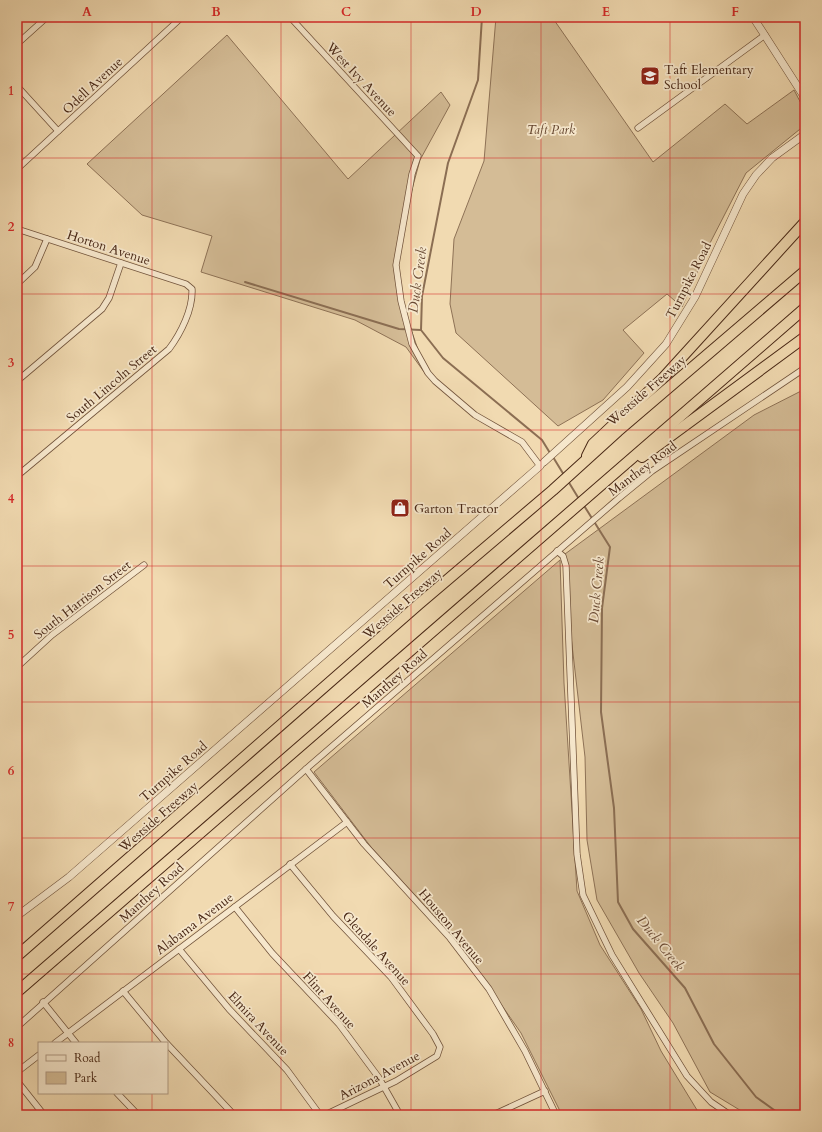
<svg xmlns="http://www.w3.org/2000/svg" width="822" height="1132" font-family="Cardo,serif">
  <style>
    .green { fill: #d4bc96; stroke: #8e7256 }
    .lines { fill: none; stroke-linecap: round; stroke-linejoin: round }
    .stream { stroke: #8b6e53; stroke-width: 2 }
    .minor-casing { stroke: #72543c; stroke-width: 7 }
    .tertiary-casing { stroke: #72543c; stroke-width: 8 }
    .motorway-casing { stroke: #482715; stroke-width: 12 }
    .minor { stroke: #f6e7cc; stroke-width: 5.5 }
    .tertiary { stroke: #f6e7cc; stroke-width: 7 }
    .motorway { stroke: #f1dab1; stroke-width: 10 }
    .grid { fill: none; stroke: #d62828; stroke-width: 1; stroke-opacity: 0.55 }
    .labels { text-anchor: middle; stroke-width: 3.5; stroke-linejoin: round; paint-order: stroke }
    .poi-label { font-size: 13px; fill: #482715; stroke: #f6e7cc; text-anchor: start }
    .street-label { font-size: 13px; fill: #482715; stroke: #f6e7cc }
    .park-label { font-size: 13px; font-style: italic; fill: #64452f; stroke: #f6e7cc }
    .water-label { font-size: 14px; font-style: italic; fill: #6a4a34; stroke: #f6e7cc }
    .neatline { fill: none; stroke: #d62828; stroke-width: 1.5 }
    .grid-label { font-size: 13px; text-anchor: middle; font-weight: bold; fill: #d62828 }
  </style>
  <rect width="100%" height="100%" fill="#f1dab1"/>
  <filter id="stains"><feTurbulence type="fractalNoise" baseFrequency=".005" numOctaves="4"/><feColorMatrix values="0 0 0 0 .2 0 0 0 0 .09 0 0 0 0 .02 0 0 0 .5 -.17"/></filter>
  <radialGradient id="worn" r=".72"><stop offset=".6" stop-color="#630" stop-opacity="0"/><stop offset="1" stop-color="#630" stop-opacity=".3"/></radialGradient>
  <!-- green -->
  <g class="green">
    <polygon points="496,17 552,17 653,162 725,104 747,124 794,90 805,111 805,125 746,173 709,245 682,307 667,294 623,330 644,353 603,400 558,426 456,333 450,304 454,239 484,161"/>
    <polygon points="227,35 348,179 441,92 450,105 420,160 399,237 398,291 427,376 406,347 355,320 201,272 212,236 142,215 87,164"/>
    <polygon points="805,389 805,1115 748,1115 710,1092 673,1023 639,973 597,900 587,840 585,757 569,619 565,554 754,415"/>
    <polygon points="560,560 564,683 577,891 600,945 641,1009 661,1051 697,1110 703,1115 562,1115 521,1033 457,941 371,847 314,772"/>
  </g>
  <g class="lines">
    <!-- stream -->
    <g class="stream">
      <polyline points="482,17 478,80 448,163 422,296 421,330 443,358 542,440 550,453"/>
      <polyline points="245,282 399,329 421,330"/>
      <polyline points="553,457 564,475"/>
      <polyline points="568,481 579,499"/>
      <polyline points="583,504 610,547 602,608 601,712 614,808 618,902 633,929 685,988 714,1044 756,1097 781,1115"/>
    </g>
    <!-- minor casing -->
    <g class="minor-casing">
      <g id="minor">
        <polyline points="290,17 418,156 412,174 396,265 401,301 412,344 428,373 435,381 475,415 522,442 540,466 543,463"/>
        <polyline points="17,44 47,17"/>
        <polyline points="17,86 58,131"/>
        <polyline points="638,128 765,35"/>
        <polyline points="17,169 182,17"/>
        <path d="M 17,229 L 186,284 L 192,289 C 193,309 181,333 169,349 L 17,476"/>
        <polyline points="17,284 35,267 47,239"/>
        <polyline points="17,381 102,309 109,298 121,263"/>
        <polyline points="557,551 563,556 566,566 577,854 583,895 612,955 687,1076 711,1102 730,1115"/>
        <polyline points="17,667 52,635 144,565"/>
        <polyline points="306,769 364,844 450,938 489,989 525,1051 556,1115"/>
        <polyline points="290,864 333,916 391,977 433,1034 440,1047 437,1056 396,1081 325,1115"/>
        <polyline points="235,907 272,953 339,1024 379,1078 400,1115"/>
        <polyline points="179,949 229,1009 287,1070 320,1115"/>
        <polyline points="123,991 166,1043"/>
        <polyline points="43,1002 76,1043"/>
        <polyline points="17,1027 306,769 619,498 652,471 805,368"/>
        <polyline points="55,1043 347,822"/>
        <polyline points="167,1044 234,1115"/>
        <polyline points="17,1072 39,1055"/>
        <polyline points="17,1081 44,1115"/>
        <polyline points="117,1093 138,1115"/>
        <polyline points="493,1115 545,1091"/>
      </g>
    </g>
    <!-- tertiary casing -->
    <g class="tertiary-casing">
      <g id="tertiary">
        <polyline points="753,17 805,98"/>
        <polyline points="544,462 627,387 666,344 695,297 743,194 756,175 772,158 805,134"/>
        <polyline points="17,916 69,877 540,466"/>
      </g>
    </g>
    <!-- motorway casing -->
    <g class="motorway-casing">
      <g id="motorway">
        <polyline points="587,456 593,444 663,378 805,222"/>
        <polyline points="642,457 805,337"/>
        <polyline points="17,956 419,604 553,490 618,431 805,271"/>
        <polyline points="17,992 805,308"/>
      </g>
    </g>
    <!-- minor -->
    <use href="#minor" class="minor"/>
    <!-- tertiary -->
    <use href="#tertiary" class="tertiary"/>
    <!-- motorway -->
    <use href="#motorway" class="motorway"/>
  </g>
  <!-- grid -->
  <path class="grid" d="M 152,17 L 152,1043M 281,17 L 281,1115M 411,17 L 411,1115M 541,17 L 541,1115M 670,17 L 670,1115M 17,158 L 805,158M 17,294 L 805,294M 17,430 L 805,430M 17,566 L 805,566M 17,702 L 805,702M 17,838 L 805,838M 17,974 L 805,974M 152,1093 L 152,1115"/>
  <!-- icons -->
  <defs>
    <g id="school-square" transform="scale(1)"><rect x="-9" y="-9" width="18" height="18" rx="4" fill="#8f2418" stroke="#f6e7cc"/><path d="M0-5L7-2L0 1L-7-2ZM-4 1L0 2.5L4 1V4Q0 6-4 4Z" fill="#fff"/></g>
    <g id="shop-square" transform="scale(1)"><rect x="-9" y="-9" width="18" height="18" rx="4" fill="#8f2418" stroke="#f6e7cc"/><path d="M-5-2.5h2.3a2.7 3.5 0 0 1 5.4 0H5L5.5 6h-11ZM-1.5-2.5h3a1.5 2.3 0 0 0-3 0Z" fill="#fff"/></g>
  </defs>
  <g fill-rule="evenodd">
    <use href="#school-square" x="650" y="76"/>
    <use href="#shop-square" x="400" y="508"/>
  </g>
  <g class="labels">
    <!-- poi labels -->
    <g class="poi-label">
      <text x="664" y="74">Taft Elementary<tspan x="664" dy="15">School</tspan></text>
      <text x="414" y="513">Garton Tractor</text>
    </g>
    <!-- street labels -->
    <g class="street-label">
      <text transform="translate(362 79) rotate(47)" y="5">West Ivy Avenue</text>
      <text transform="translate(92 85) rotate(-43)" y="5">Odell Avenue</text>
      <text transform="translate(109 247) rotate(18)" y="5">Horton Avenue</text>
      <text transform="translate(688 280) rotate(-63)" y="5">Turnpike Road</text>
      <text transform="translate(111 383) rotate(-40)" y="5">South Lincoln Street</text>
      <text transform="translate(646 390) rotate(-41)" y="5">Westside Freeway</text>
      <text transform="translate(642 468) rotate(-37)" y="5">Manthey Road</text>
      <text transform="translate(417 558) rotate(-41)" y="5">Turnpike Road</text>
      <text transform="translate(82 599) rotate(-38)" y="5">South Harrison Street</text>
      <text transform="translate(402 603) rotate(-41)" y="5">Westside Freeway</text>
      <text transform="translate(394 678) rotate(-41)" y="5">Manthey Road</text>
      <text transform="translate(173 771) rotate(-41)" y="5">Turnpike Road</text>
      <text transform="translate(158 816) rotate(-41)" y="5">Westside Freeway</text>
      <text transform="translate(151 892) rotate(-42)" y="5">Manthey Road</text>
      <text transform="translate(194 923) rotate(-37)" y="5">Alabama Avenue</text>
      <text transform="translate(452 926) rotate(50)" y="5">Houston Avenue</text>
      <text transform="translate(377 948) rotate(48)" y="5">Glendale Avenue</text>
      <text transform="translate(330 1000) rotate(48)" y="5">Flint Avenue</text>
      <text transform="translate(259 1023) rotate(47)" y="5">Elmira Avenue</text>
      <text transform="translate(379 1075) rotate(-28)" y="5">Arizona Avenue</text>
    </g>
    <!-- park labels -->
    <g class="park-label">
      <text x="551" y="134">Taft Park</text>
    </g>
    <!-- water labels -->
    <g class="water-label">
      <text transform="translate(417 280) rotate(-82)" y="5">Duck Creek</text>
      <text transform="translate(596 590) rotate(-85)" y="5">Duck Creek</text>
      <text transform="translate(661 943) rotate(51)" y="5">Duck Creek</text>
    </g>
  </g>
  <!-- margin -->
  <rect width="822" height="1132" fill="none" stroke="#f1dab1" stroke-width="44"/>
  <!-- legend -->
  <rect x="38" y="1042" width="130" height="52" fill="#f6e7cc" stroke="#b09a83"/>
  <rect x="46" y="1055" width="20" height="6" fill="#f6e7cc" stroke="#b09a83"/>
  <text x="74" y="1062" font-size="12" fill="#482715">Road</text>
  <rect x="46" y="1072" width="20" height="12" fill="#d4bc96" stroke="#b09a83"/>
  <text x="74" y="1082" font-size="12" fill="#482715">Park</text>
  <rect x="22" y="22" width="778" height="1088" class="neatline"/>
  <g class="grid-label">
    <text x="87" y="16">A</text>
    <text x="216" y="16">B</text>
    <text x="346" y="16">C</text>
    <text x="476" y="16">D</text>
    <text x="606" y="16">E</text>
    <text x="735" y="16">F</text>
    <text x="11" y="95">1</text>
    <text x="11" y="231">2</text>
    <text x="11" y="367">3</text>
    <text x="11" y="503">4</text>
    <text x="11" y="639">5</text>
    <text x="11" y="775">6</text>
    <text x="11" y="911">7</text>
    <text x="11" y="1047">8</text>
  </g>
  <rect width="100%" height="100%" filter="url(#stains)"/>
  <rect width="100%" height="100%" fill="url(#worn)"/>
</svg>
